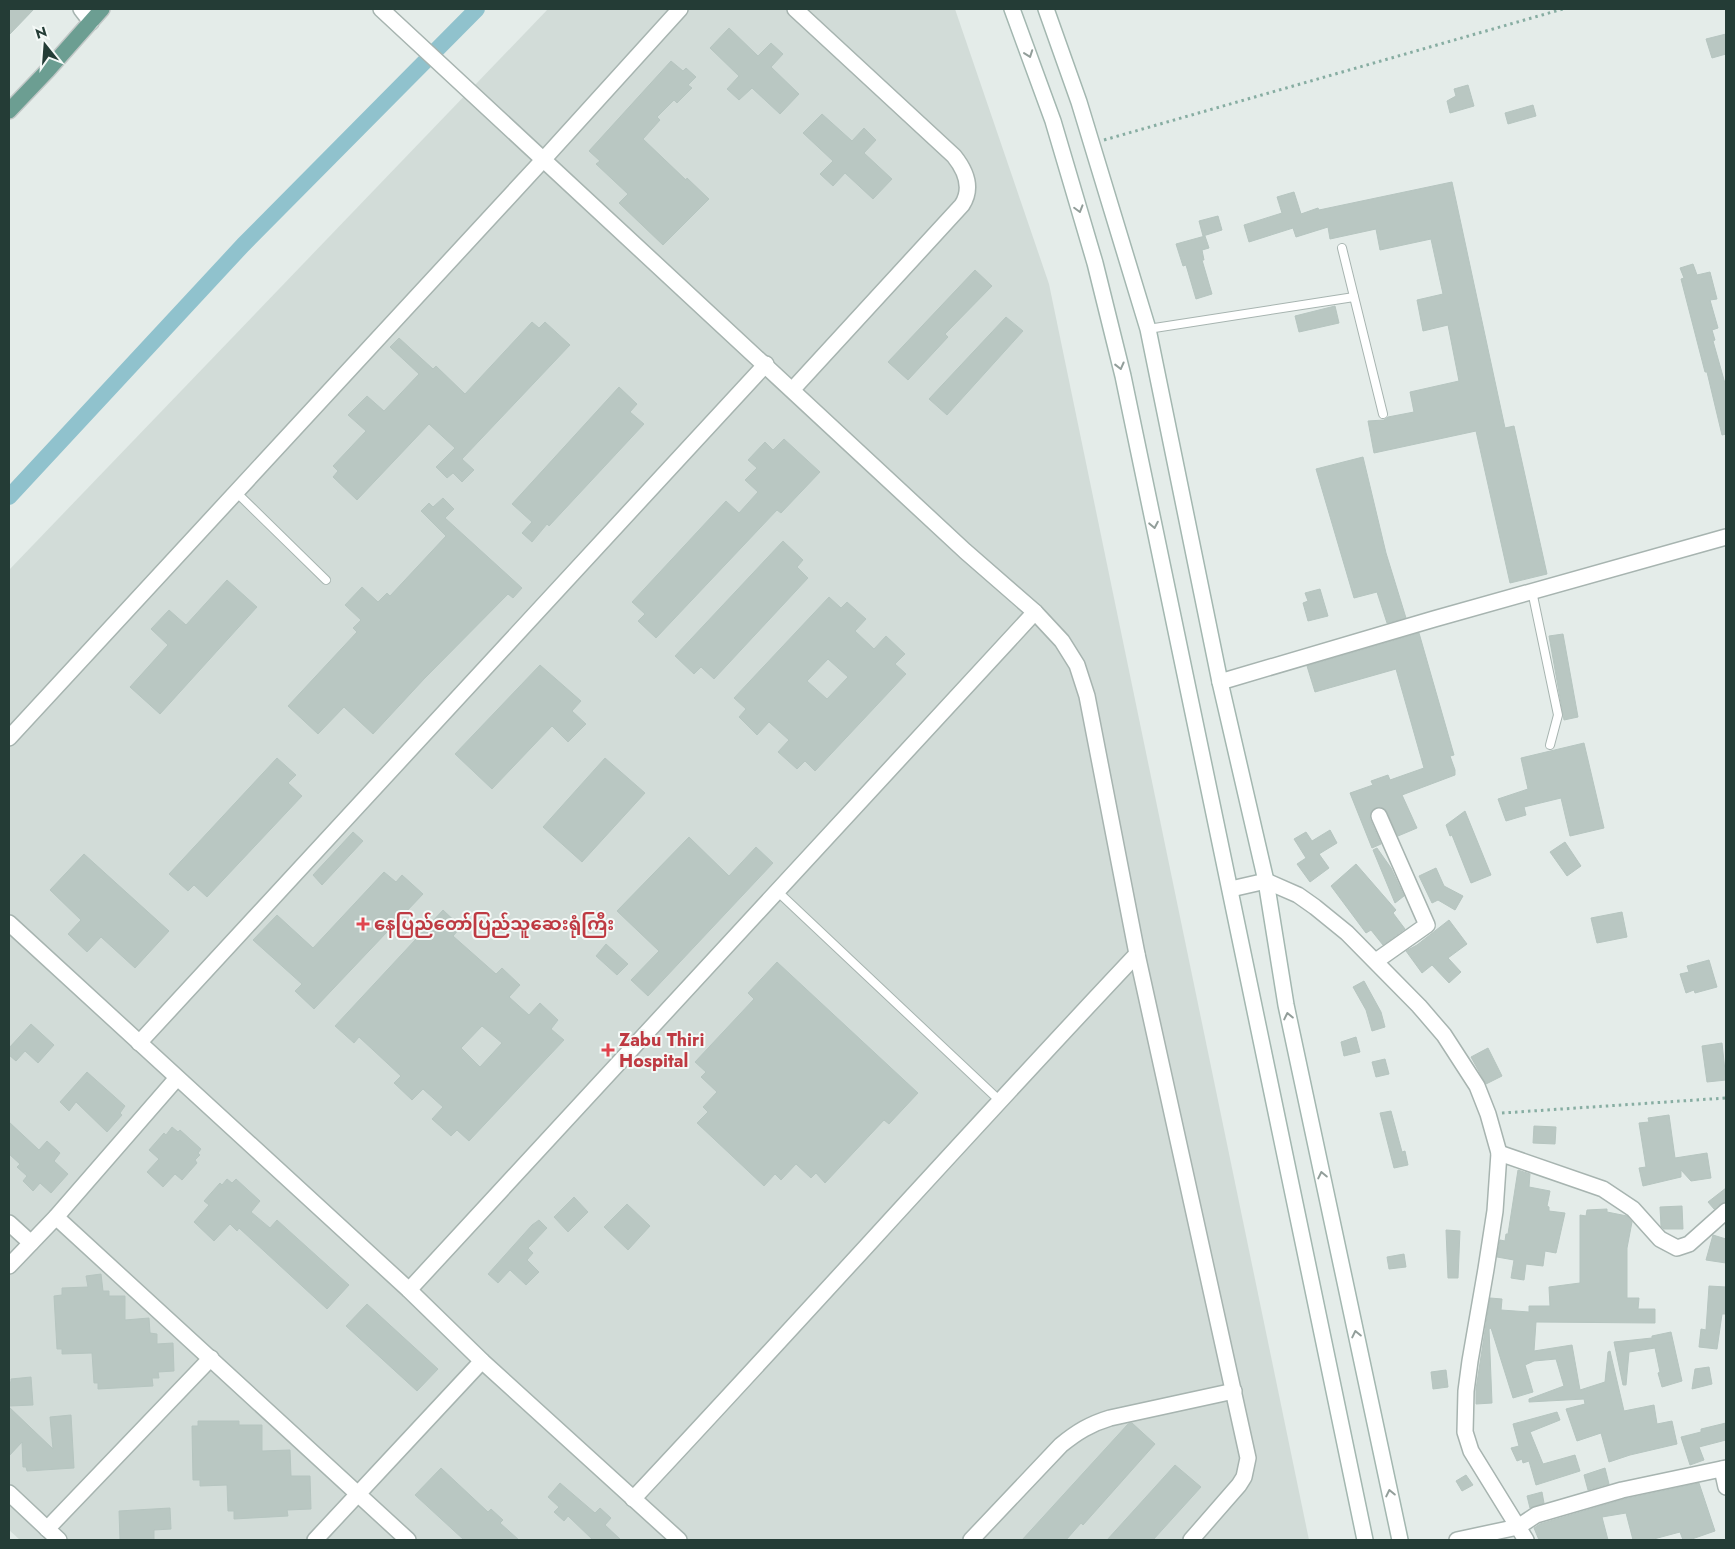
<svg xmlns="http://www.w3.org/2000/svg" width="1735" height="1549" font-family="Jost,'Noto Sans Myanmar',sans-serif">
  <style>
    .built { fill: #d2dcd8 }
    .lines { fill: none; stroke-linecap: round; stroke-linejoin: round }
    .canal { stroke: #90c2cd; stroke-width: 16 }
    .building { fill: #b9c7c2; stroke: #b6c5c0; fill-rule: evenodd }
    .lane-casing { stroke: #a7b4b0; stroke-width: 10 }
    .street-casing { stroke: #a7b4b0; stroke-width: 18 }
    .secondary-casing { stroke: #a3b7b0; stroke-width: 18 }
    .primary-casing { stroke: #c2c8c7; stroke-width: 18 }
    .path { stroke: #87ada2; stroke-width: 3; stroke-dasharray: 2.5 4; stroke-linecap: butt }
    .lane { stroke: #fff; stroke-width: 8 }
    .street { stroke: #fff; stroke-width: 15 }
    .secondary { stroke: #fff; stroke-width: 15 }
    .primary { stroke: #6c9e92; stroke-width: 15 }
    .oneway { stroke: #929e9a }
    .health-dot { fill: #e0444e; stroke: #f4f9f7; stroke-width: 2 }
    .labels { text-anchor: middle; stroke-width: 4; stroke-linejoin: round; paint-order: stroke }
    .health-label { font-size: 18px; font-weight: bold; fill: #be3a42; stroke: #f4f9f7; text-anchor: start }
  </style>
  <rect width="100%" height="100%" fill="#e4ece9"/>
  <!-- built -->
  <polygon class="built" points="548,9 955,9 1049,284 1309,1540 20,1540 9,1530 9,570"/>
  <g class="lines">
    <!-- canal -->
    <polyline class="canal" points="9,497 243,245 477,9"/>
  </g>
  <!-- building -->
  <g class="building">
    <polygon points="9,9 34,9 9,35"/>
    <polygon points="729,28 758,56 771,43 783,54 771,67 799,94 780,114 752,88 739,100 727,89 739,76 710,48"/>
    <polygon points="1726,34 1726,54 1712,58 1706,39"/>
    <polygon points="671,61 683,71 686,68 696,77 688,85 692,88 677,103 674,100 657,117 660,120 643,139 686,180 687,178 709,199 663,245 619,203 628,194 596,164 600,161 589,151"/>
    <polygon points="1468,85 1474,106 1450,113 1447,101 1456,96 1454,89"/>
    <polygon points="1533,105 1536,116 1508,124 1505,113"/>
    <polygon points="822,114 852,141 864,128 876,140 864,153 892,179 873,199 845,173 833,186 820,174 833,161 803,133"/>
    <polygon points="1452,182 1505,428 1514,426 1547,574 1510,583 1476,431 1374,453 1368,421 1384,420 1388,417 1414,412 1410,392 1459,381 1448,325 1423,331 1417,300 1443,294 1431,239 1380,250 1376,229 1330,239 1328,227 1296,237 1293,228 1249,242 1244,225 1282,213 1277,197 1294,192 1301,214 1318,208 1319,210"/>
    <polygon points="1218,216 1222,230 1203,236 1199,221"/>
    <polygon points="1205,236 1209,248 1202,250 1204,260 1202,260 1212,294 1196,299 1186,265 1183,266 1176,244"/>
    <polygon points="1693,264 1697,275 1710,272 1717,299 1710,300 1718,328 1712,330 1715,340 1713,341 1726,387 1726,434 1722,435 1707,372 1705,372 1681,279 1684,278 1680,268"/>
    <polygon points="975,270 992,286 945,334 948,337 908,380 888,362"/>
    <polygon points="1335,306 1339,323 1299,332 1295,316"/>
    <polygon points="1006,317 1023,331 947,415 929,399"/>
    <polygon points="532,322 539,328 545,322 570,345 462,459 474,470 462,482 453,473 447,478 436,467 455,448 429,424 357,500 333,477 338,471 333,466 366,431 348,415 367,396 384,411 419,374 390,347 399,338 433,369 436,366 465,394"/>
    <polygon points="619,387 637,404 630,412 644,424 549,526 547,524 532,542 522,533 532,522 512,504"/>
    <polygon points="784,439 820,472 781,513 777,510 656,638 638,621 645,614 632,602 726,501 739,513 758,492 745,480 757,468 748,460 765,442 773,450"/>
    <polygon points="1363,457 1386,553 1406,618 1387,623 1377,592 1354,598 1316,469"/>
    <polygon points="443,498 454,509 445,518 522,588 513,598 508,594 424,679 373,734 344,707 318,734 288,706 357,632 353,628 361,620 345,605 362,587 378,602 387,593 390,596 446,536 421,511 429,503 433,507"/>
    <polygon points="783,541 803,560 797,567 808,578 714,679 701,667 694,674 675,656"/>
    <polygon points="227,580 257,607 160,714 130,687 168,645 151,629 169,610 186,625"/>
    <polygon points="1320,589 1328,616 1308,621 1303,603 1308,601 1305,593"/>
    <path d="M 829,597 L 841,608 L 847,602 L 866,619 L 855,631 L 874,649 L 886,636 L 905,654 L 895,664 L 906,674 L 815,771 L 805,761 L 797,769 L 778,752 L 789,740 L 769,722 L 757,735 L 739,717 L 746,709 L 734,698 ZM 828,659 L 848,677 L 827,699 L 807,681 Z"/>
    <polygon points="1419,633 1454,755 1450,756 1455,770 1455,775 1402,795 1417,828 1398,836 1385,809 1380,807 1372,810 1370,819 1381,844 1372,848 1350,793 1373,785 1371,781 1388,775 1390,780 1424,768 1396,669 1315,692 1307,666"/>
    <polygon points="1563,634 1578,717 1564,720 1549,636"/>
    <polygon points="540,665 581,701 572,711 586,724 568,742 552,726 492,789 455,754"/>
    <polygon points="1584,743 1604,828 1570,836 1561,798 1524,807 1526,815 1506,821 1498,799 1528,789 1521,758"/>
    <polygon points="277,758 296,775 288,783 302,796 207,897 194,885 188,891 169,874"/>
    <polygon points="605,758 645,793 582,862 543,827"/>
    <polygon points="1465,811 1491,875 1471,883 1452,835 1450,836 1446,825"/>
    <polygon points="1330,830 1337,843 1319,854 1329,868 1310,882 1297,864 1306,858 1294,839 1306,832 1312,841"/>
    <polygon points="353,832 363,841 322,885 313,875"/>
    <polygon points="689,837 729,876 756,847 773,863 648,996 631,980 659,951 617,911"/>
    <polygon points="1565,842 1581,866 1567,876 1550,852"/>
    <polygon points="1377,848 1391,868 1404,896 1395,903 1373,850"/>
    <polygon points="84,854 169,931 135,968 101,937 87,952 68,934 81,920 50,890"/>
    <polygon points="1356,864 1396,910 1393,913 1405,929 1383,945 1371,930 1366,933 1331,886"/>
    <polygon points="1436,868 1444,886 1463,896 1455,910 1438,900 1432,903 1419,876"/>
    <polygon points="384,872 396,882 402,875 423,894 314,1009 295,991 302,984 253,940 277,915 313,948"/>
    <path d="M 443,910 L 461,927 L 453,936 L 496,974 L 502,968 L 520,985 L 509,997 L 529,1015 L 540,1003 L 558,1020 L 551,1029 L 564,1040 L 469,1141 L 457,1130 L 451,1136 L 432,1119 L 443,1107 L 423,1089 L 412,1100 L 394,1083 L 401,1076 L 359,1037 L 354,1043 L 335,1026 ZM 482,1026 L 502,1043 L 480,1067 L 461,1048 Z"/>
    <polygon points="1622,912 1627,937 1597,943 1591,918"/>
    <polygon points="1449,920 1467,944 1448,958 1461,972 1449,983 1432,965 1422,973 1406,951 1417,945"/>
    <polygon points="606,944 628,964 617,975 596,956"/>
    <polygon points="1709,960 1717,987 1695,993 1694,990 1686,993 1680,974 1689,972 1687,966"/>
    <polygon points="777,962 918,1093 889,1124 884,1120 825,1183 816,1173 811,1178 796,1164 781,1180 775,1174 764,1186 697,1123 708,1112 703,1107 717,1092 701,1077 706,1072 695,1062 754,999 748,993"/>
    <polygon points="1364,981 1381,1012 1385,1027 1372,1031 1366,1010 1353,987"/>
    <polygon points="31,1024 54,1045 38,1063 25,1051 16,1061 9,1055 9,1048"/>
    <polygon points="1356,1037 1360,1052 1344,1056 1341,1042"/>
    <polygon points="1722,1043 1726,1080 1707,1082 1702,1046"/>
    <polygon points="1488,1048 1502,1076 1486,1084 1471,1057"/>
    <polygon points="1385,1059 1389,1074 1376,1077 1372,1062"/>
    <polygon points="87,1072 125,1106 120,1113 122,1115 107,1132 76,1102 69,1111 60,1102"/>
    <polygon points="1391,1111 1402,1152 1405,1151 1408,1165 1394,1168 1380,1113"/>
    <polygon points="1669,1115 1675,1158 1707,1153 1711,1178 1691,1181 1681,1170 1681,1177 1643,1186 1639,1168 1646,1167 1639,1123 1649,1122 1648,1118"/>
    <polygon points="9,1122 39,1150 47,1141 60,1153 54,1161 68,1174 51,1193 40,1183 33,1191 23,1181 27,1176 17,1167 20,1164 9,1154"/>
    <polygon points="1534,1126 1556,1127 1555,1144 1533,1143"/>
    <polygon points="172,1127 178,1132 180,1130 201,1149 198,1153 200,1155 195,1160 197,1163 182,1180 175,1174 163,1187 147,1172 159,1159 149,1150 164,1133 166,1135"/>
    <polygon points="1518,1170 1530,1174 1529,1187 1550,1191 1547,1206 1549,1207 1549,1211 1565,1213 1556,1253 1545,1251 1543,1266 1526,1264 1524,1280 1511,1278 1514,1260 1497,1257 1500,1240 1505,1241 1506,1234 1508,1234"/>
    <polygon points="227,1179 232,1183 236,1179 260,1201 251,1212 270,1228 277,1220 349,1285 327,1309 239,1228 237,1231 230,1224 214,1241 194,1222 209,1205 204,1201 220,1183 222,1185"/>
    <polygon points="1726,1188 1726,1202 1720,1204 1714,1209 1708,1202"/>
    <polygon points="574,1197 588,1212 568,1232 554,1217"/>
    <polygon points="627,1204 650,1226 628,1250 604,1227"/>
    <polygon points="1682,1206 1683,1229 1664,1229 1661,1226 1660,1207"/>
    <polygon points="1607,1209 1607,1212 1627,1216 1632,1222 1627,1248 1627,1298 1639,1298 1638,1309 1655,1309 1655,1323 1536,1322 1534,1351 1572,1345 1580,1390 1605,1382 1608,1352 1610,1351 1624,1411 1654,1405 1657,1424 1672,1421 1677,1444 1630,1455 1609,1462 1601,1433 1577,1441 1566,1409 1585,1404 1584,1399 1529,1402 1529,1399 1564,1386 1556,1359 1534,1361 1525,1365 1533,1392 1513,1398 1491,1328 1489,1329 1492,1403 1476,1404 1476,1389 1490,1298 1502,1299 1501,1310 1529,1312 1529,1306 1550,1306 1549,1287 1580,1283 1580,1215 1586,1216 1587,1210"/>
    <polygon points="539,1220 547,1228 528,1248 533,1253 527,1260 539,1272 526,1285 510,1270 498,1283 488,1274 532,1225"/>
    <polygon points="1446,1230 1460,1231 1458,1278 1448,1278"/>
    <polygon points="1713,1235 1726,1239 1726,1263 1706,1260"/>
    <polygon points="1404,1254 1406,1267 1389,1269 1387,1257"/>
    <polygon points="101,1274 103,1291 109,1291 109,1296 125,1296 125,1320 149,1318 150,1333 157,1334 157,1344 173,1343 174,1371 158,1372 159,1378 152,1378 153,1386 98,1389 98,1383 94,1383 92,1353 62,1354 62,1349 57,1349 54,1296 62,1295 62,1288 88,1287 86,1276"/>
    <polygon points="1709,1286 1726,1287 1726,1314 1722,1314 1717,1349 1699,1347 1701,1329 1706,1330"/>
    <polygon points="367,1304 438,1369 417,1391 346,1326"/>
    <polygon points="1671,1332 1682,1381 1662,1387 1658,1373 1660,1372 1655,1348 1629,1352 1626,1385 1623,1385 1614,1342 1652,1338 1652,1336"/>
    <polygon points="1709,1367 1712,1384 1692,1389 1695,1369"/>
    <polygon points="1446,1370 1448,1387 1433,1389 1431,1372"/>
    <polygon points="31,1377 33,1405 9,1406 9,1382 11,1382 11,1379"/>
    <polygon points="9,1407 53,1449 50,1417 71,1415 74,1468 27,1471 26,1467 23,1467 22,1442 9,1456"/>
    <polygon points="1557,1412 1560,1420 1530,1432 1543,1464 1575,1455 1580,1471 1536,1485 1529,1461 1523,1463 1522,1459 1517,1461 1511,1448 1519,1446 1513,1424"/>
    <polygon points="198,1421 239,1421 239,1425 262,1425 262,1451 290,1450 291,1476 310,1476 311,1509 287,1510 288,1516 234,1519 234,1511 228,1511 227,1485 200,1486 200,1480 193,1480 192,1426 198,1426"/>
    <polygon points="1132,1423 1155,1444 1083,1525 1081,1523 1066,1540 1022,1540 1128,1424"/>
    <polygon points="1726,1423 1726,1440 1699,1447 1704,1460 1690,1465 1681,1437 1701,1432 1701,1429"/>
    <polygon points="1175,1465 1201,1487 1153,1540 1107,1540"/>
    <polygon points="441,1468 488,1512 491,1509 503,1520 500,1523 519,1540 464,1540 415,1495"/>
    <polygon points="1605,1468 1609,1484 1588,1490 1584,1475"/>
    <polygon points="1466,1475 1473,1485 1462,1491 1456,1481"/>
    <polygon points="560,1483 595,1513 600,1508 611,1518 605,1525 621,1540 593,1540 568,1516 564,1521 554,1512 559,1507 548,1497"/>
    <polygon points="1699,1483 1715,1531 1689,1540 1683,1540 1680,1532 1650,1540 1633,1540 1626,1513 1602,1517 1608,1540 1539,1540 1534,1528 1540,1524 1624,1499"/>
    <polygon points="1542,1492 1544,1503 1530,1508 1527,1496"/>
    <polygon points="170,1508 171,1529 154,1530 154,1540 120,1540 119,1511"/>
  </g>
  <g class="lines">
    <!-- lane casing -->
    <g class="lane-casing">
      <g id="lane">
        <polyline points="1342,248 1383,414"/>
        <polyline points="1148,329 1354,297"/>
        <polyline points="236,492 326,580"/>
        <polyline points="1532,591 1558,715 1550,745"/>
        <polyline points="777,891 1000,1101"/>
      </g>
    </g>
    <!-- street casing -->
    <g class="street-casing">
      <g id="street">
        <polyline points="81,9 91,22"/>
        <polyline points="381,9 965,551 1035,612 1062,641 1077,665 1087,696 1137,954 1248,1458 1244,1477 1239,1485 1191,1540"/>
        <path d="M 793,389 L 962,205 C 973,188 966,171 954,156 L 795,9"/>
        <polyline points="1220,682 1434,619 1726,537"/>
        <polyline points="9,738 543,160 680,9"/>
        <polyline points="1231,889 1266,881 1298,895 1315,907 1347,933 1419,1006 1444,1035 1477,1086 1488,1114 1499,1153 1495,1211 1486,1269 1470,1361 1466,1391 1465,1432 1471,1451 1526,1540"/>
        <polyline points="9,923 409,1290 482,1361 679,1540"/>
        <polyline points="1376,961 1427,925 1379,816"/>
        <polyline points="139,1043 766,364"/>
        <polyline points="1499,1153 1603,1189 1633,1209 1660,1239 1677,1248 1689,1244 1726,1211"/>
        <polyline points="56,1217 408,1540"/>
        <polyline points="9,1223 31,1243"/>
        <polyline points="9,1266 56,1217 177,1078"/>
        <polyline points="409,1290 1035,612"/>
        <polyline points="1722,1469 1726,1487"/>
        <polyline points="9,1493 59,1540"/>
        <path d="M 633,1499 C 802,1319 967,1134 1137,954"/>
        <polyline points="47,1529 211,1358"/>
        <polyline points="315,1540 482,1361"/>
        <path d="M 971,1540 L 1061,1445 C 1077,1432 1090,1424 1110,1418 L 1234,1391"/>
        <polyline points="1457,1540 1518,1527 1536,1515 1622,1490 1726,1468"/>
      </g>
    </g>
    <!-- secondary casing -->
    <g class="secondary-casing">
      <g id="secondary">
        <polyline points="1012,9 1053,121 1095,263 1123,376 1365,1540"/>
        <polyline points="1046,9 1079,102 1148,329 1220,682 1266,881 1286,1005 1400,1540"/>
      </g>
    </g>
    <!-- primary casing -->
    <g class="primary-casing">
      <polyline id="primary" points="9,111 48,70 102,9"/>
    </g>
    <!-- path -->
    <g class="path">
      <polyline points="1104,140 1563,9"/>
      <polyline points="1502,1113 1726,1098"/>
    </g>
    <!-- lane -->
    <use href="#lane" class="lane"/>
    <!-- street -->
    <use href="#street" class="street"/>
    <!-- secondary -->
    <use href="#secondary" class="secondary"/>
    <!-- primary -->
    <use href="#primary" class="primary"/>
  </g>
  <!-- one-way arrows -->
  <defs><path id="oneway-chevron" d="M-2-3.5L2.5 0L-2 3.5" fill="none" stroke-width="1.6" stroke-linecap="round" stroke-linejoin="round" transform="scale(1.25)"/></defs>
  <g class="oneway">
    <use href="#oneway-chevron" transform="translate(1029 54) rotate(70)"/>
    <use href="#oneway-chevron" transform="translate(1079 209) rotate(74)"/>
    <use href="#oneway-chevron" transform="translate(1120 366) rotate(76)"/>
    <use href="#oneway-chevron" transform="translate(1154 525) rotate(79)"/>
    <use href="#oneway-chevron" transform="translate(1288 1016) rotate(-102)"/>
    <use href="#oneway-chevron" transform="translate(1322 1175) rotate(-102)"/>
    <use href="#oneway-chevron" transform="translate(1356 1334) rotate(-102)"/>
    <use href="#oneway-chevron" transform="translate(1390 1493) rotate(-102)"/>
  </g>
  <!-- markers -->
  <g class="health-dot">
    <path d="M360.5 916.5h5v5h5v5h-5v5h-5v-5h-5v-5h5z"/>
    <path d="M605.5 1042.5h5v5h5v5h-5v5h-5v-5h-5v-5h5z"/>
  </g>
  <g class="labels">
    <!-- health labels -->
    <g class="health-label">
      <text x="374" y="930">နေပြည်တော်ပြည်သူဆေးရုံကြီး</text>
      <text x="619" y="1046">Zabu Thiri<tspan x="619" dy="21">Hospital</tspan></text>
    </g>
  </g>
  <!-- border -->
  <rect width="1735" height="1549" fill="none" stroke="#243c36" stroke-width="20"/>
  <!-- north arrow -->
  <g transform="translate(45 45) rotate(343)" stroke="#f4f9f7" stroke-width="4" paint-order="stroke">
  <path d="M0-4L9 19L0 12L-9 19Z" fill="#243c36"/>
  <text y="-8" font-size="14" font-weight="bold" text-anchor="middle" fill="#243c36">N</text>
  </g>
</svg>
